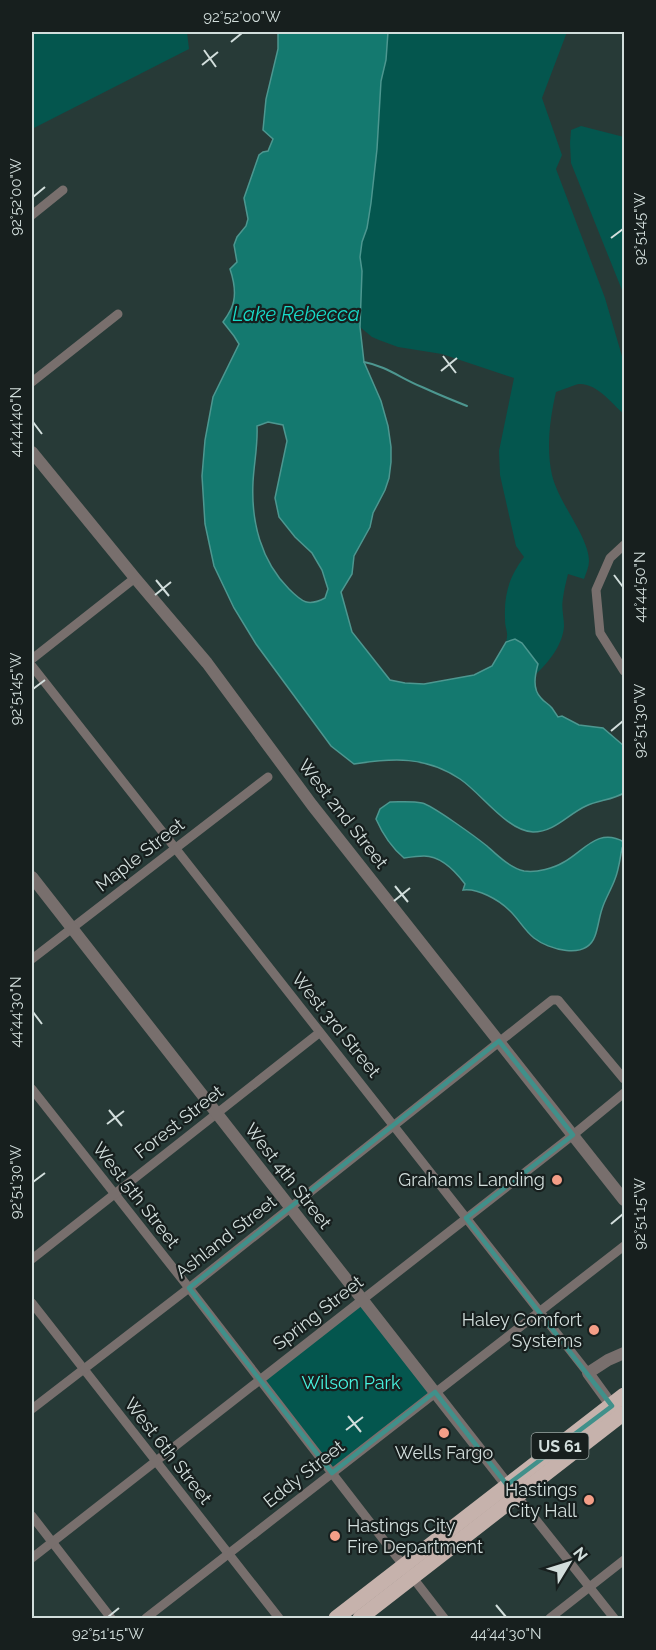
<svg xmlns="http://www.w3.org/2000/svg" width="656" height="1650" font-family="Raleway,sans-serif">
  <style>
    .green { fill: #04564e }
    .water { fill: #14796f; stroke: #4d9790; stroke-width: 1.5; fill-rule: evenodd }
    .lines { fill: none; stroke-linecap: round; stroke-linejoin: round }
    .stream { stroke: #4d9790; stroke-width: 2 }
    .minor { stroke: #786f6d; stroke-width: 9 }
    .tertiary { stroke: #786f6d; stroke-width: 12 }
    .trunk { stroke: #c6b2ac; stroke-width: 15 }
    .marked { fill: none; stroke: #40908a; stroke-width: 4.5; stroke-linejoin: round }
    .ticks { fill: none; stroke: #d2dedc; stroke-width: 2 }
    .poi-dot { fill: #f49e87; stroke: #171f1e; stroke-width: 2 }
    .labels { text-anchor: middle; stroke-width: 4.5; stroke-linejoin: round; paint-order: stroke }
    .shield { fill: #171f1e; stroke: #9aa5a3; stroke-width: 1.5 }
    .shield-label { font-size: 16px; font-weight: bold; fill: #d2dedc }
    .street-label { font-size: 18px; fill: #d2dedc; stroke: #171f1e }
    .poi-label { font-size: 18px; fill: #d2dedc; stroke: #171f1e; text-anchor: end }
    .park-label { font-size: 18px; fill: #47f3e0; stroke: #171f1e }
    .water-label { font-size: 20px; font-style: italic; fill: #17dac8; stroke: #171f1e }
    .neatline { fill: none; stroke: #d2dedc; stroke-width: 2 }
    .ticks-label { font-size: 15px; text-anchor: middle; fill: #d2dedc }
  </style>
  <rect width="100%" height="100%" fill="#273a37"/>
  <!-- green -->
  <g class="green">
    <polygon points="32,32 187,32 189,49 32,129"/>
    <path d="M 388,32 L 567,32 L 542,98 L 562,155 L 556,169 L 605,298 L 624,363 L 624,414 C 612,404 597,383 579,384 C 573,385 563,390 556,392 C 550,418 546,448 552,475 C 558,502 589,537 589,561 C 589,567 586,573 584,579 L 568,574 C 566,582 564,590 563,598 C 561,608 564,617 564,626 C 563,645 548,663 535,675 L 538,664 L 515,639 L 506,642 C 509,631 505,630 505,619 C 504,594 509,577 524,557 L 516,546 L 500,475 L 499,451 L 514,378 L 442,354 L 398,347 L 379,340 L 372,337 L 360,327 L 362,271 L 360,257 L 362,242 L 367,228 L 377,149 L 381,81 L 386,60 Z"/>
    <polygon points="581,126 624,137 624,295 571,163 570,143 571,130"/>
    <polygon points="362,1299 436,1392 332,1473 260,1380"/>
  </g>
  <!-- water -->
  <g class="water">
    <path d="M 278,32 L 388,32 L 386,60 L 381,81 L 377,149 L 371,203 L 367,228 L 362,242 L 360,257 L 362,271 L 360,327 L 364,362 L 381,401 L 388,426 L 391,447 L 391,462 L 389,478 L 385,490 L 373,513 L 370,527 L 354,556 L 352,574 L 341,592 L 352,632 L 390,680 L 405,683 L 424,684 L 474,675 L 492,666 L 506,642 L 515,639 L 522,643 L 538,664 C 535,675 532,689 541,698 C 544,702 549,704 552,708 C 554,711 556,714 558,717 L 562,716 L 579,725 L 603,728 L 624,746 L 624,793 C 612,800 599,800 586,806 C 568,814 555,832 533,832 C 507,831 481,793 460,779 C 426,756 393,758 354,764 L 331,746 L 256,644 L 234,608 L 214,566 L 205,524 L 202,476 L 205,440 L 213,397 L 239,344 L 234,336 L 223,322 C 226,318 229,313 231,309 C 237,297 234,281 230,269 L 237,262 L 234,245 L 237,237 L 246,226 L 248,219 L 244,198 L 259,155 L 263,152 L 268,151 L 273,139 L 263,130 L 266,99 L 278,49 ZM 268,422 L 283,425 L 287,441 L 275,498 L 279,517 L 295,537 L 312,553 L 322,570 L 328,589 L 325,598 C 308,607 302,602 289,589 C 261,561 251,522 253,482 C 254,463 258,445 257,426 Z"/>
    <path d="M 390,802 C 401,802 412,801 422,803 C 432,805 477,838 487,846 C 497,855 510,868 524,871 C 537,873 554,868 564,862 C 584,851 598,827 624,842 L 624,845 L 622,848 C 620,858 619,869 615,879 C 611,890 605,899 602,909 C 599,918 598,928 595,936 C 586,961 548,949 534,938 C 524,930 518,918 509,910 C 499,900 478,888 463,890 L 465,884 C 456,872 441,856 424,856 C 418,856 411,857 404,858 C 391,847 383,835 376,819 L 380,809 Z"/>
  </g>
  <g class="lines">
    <!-- stream -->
    <path class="stream" d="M 364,362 C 386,366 402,379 422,387 C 437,394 452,400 467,406"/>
    <!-- minor -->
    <g class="minor">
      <polyline points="32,215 63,190"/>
      <polyline points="32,382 118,314"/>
      <polyline points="624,545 610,558 596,590 600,633 624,671"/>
      <polyline points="32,659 135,578"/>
      <polyline points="32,666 588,1373"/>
      <polyline points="32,959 268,777"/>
      <polyline points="32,1089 189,1288 444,1618"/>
      <polyline points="32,1259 319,1033"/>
      <polyline points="32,1303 279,1618"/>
      <polyline points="32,1409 189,1288 552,1000 558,1000 624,1079"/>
      <polyline points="517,1496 614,1618"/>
      <polyline points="32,1516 111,1618"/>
      <polyline points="32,1558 573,1135 624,1093"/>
      <polyline points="146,1618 624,1246"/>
      <polyline points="550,1618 624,1560"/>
    </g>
    <!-- tertiary -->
    <g class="tertiary">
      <polyline points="32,452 135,578 207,663 312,805 624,1200"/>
      <polyline points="32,877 512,1491"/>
      <polyline points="612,1406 588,1373 608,1360 624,1353"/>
    </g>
    <!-- trunk -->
    <g class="trunk">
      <polyline points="336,1618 624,1395"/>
      <polyline points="360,1618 624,1413"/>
    </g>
  </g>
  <!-- marked area -->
  <path class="marked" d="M 499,1041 L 573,1135 L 466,1218 L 612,1406 L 507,1485 L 435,1392 L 332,1473 L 189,1288 Z"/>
  <!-- ticks -->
  <path class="ticks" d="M 231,42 L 242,33M 204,50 L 216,67M 202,65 L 218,52M 33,197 L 45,187M 611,238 L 623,229M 443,356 L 456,373M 441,371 L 457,358M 33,422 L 42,434M 614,575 L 623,587M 156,580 L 169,596M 155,595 L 171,582M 33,689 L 45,680M 611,731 L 623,721M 395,886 L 408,902M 394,901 L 410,888M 33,1012 L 42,1024M 109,1110 L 122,1126M 107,1124 L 124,1111M 33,1182 L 45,1173M 611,1224 L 623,1214M 348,1416 L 361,1432M 346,1430 L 363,1417M 496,1605 L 506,1617M 108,1617 L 119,1608"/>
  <!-- markers -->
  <g class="poi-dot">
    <circle cx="557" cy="1180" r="6"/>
    <circle cx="594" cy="1330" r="6"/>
    <circle cx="444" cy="1433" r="6"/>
    <circle cx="589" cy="1500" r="6"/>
    <circle cx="335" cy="1536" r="6"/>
  </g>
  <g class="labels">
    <!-- shield labels -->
    <rect class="shield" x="531.5" y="1433" width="57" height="26" rx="4.5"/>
    <g class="shield-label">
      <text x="560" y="1452">US 61</text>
    </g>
    <!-- street labels -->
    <g class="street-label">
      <text transform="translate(343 814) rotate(52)" y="6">West 2nd Street</text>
      <text transform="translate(140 855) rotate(-38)" y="6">Maple Street</text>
      <text transform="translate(336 1025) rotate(51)" y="6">West 3rd Street</text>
      <text transform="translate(179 1122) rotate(-38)" y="6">Forest Street</text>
      <text transform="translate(288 1176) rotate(52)" y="6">West 4th Street</text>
      <text transform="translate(136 1195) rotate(52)" y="6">West 5th Street</text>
      <text transform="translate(226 1237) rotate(-38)" y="6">Ashland Street</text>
      <text transform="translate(318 1313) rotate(-38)" y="6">Spring Street</text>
      <text transform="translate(168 1451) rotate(52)" y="6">West 6th Street</text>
      <text transform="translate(304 1474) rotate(-38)" y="6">Eddy Street</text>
    </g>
    <!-- poi labels -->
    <g class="poi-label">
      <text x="545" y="1186">Grahams Landing</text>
      <text x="582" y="1326">Haley Comfort<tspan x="582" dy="21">Systems</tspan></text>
      <text x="444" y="1459" text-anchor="middle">Wells Fargo</text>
      <text x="577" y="1496">Hastings<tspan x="577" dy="21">City Hall</tspan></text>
      <text x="347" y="1532" text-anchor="start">Hastings City<tspan x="347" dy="21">Fire Department</tspan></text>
    </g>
    <!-- park labels -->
    <g class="park-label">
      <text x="351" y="1389">Wilson Park</text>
    </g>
    <!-- water labels -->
    <g class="water-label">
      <text x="296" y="321">Lake Rebecca</text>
    </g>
  </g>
  <!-- border -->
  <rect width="656" height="1650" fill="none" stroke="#171f1e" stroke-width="66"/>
  <!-- north arrow -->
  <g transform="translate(569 1563) rotate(52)" stroke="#171f1e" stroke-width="4.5" paint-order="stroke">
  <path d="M0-4.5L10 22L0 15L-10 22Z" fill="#d2dedc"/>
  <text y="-9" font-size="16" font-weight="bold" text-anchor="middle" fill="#d2dedc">N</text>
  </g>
  <rect x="33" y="33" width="590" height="1584" class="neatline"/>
  <g class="ticks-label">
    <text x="242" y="22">92°52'00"W</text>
    <text transform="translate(16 197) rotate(-90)" y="5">92°52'00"W</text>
    <text transform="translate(640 229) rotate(-90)" y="5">92°51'45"W</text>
    <text transform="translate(16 422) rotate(-90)" y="5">44°44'40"N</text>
    <text transform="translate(640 587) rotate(-90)" y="5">44°44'50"N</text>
    <text transform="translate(16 689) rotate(-90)" y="5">92°51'45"W</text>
    <text transform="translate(640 721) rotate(-90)" y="5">92°51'30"W</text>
    <text transform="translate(16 1012) rotate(-90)" y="5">44°44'30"N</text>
    <text transform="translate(16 1182) rotate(-90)" y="5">92°51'30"W</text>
    <text transform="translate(640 1214) rotate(-90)" y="5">92°51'15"W</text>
    <text x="108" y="1639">92°51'15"W</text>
    <text x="506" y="1639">44°44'30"N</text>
  </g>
</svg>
